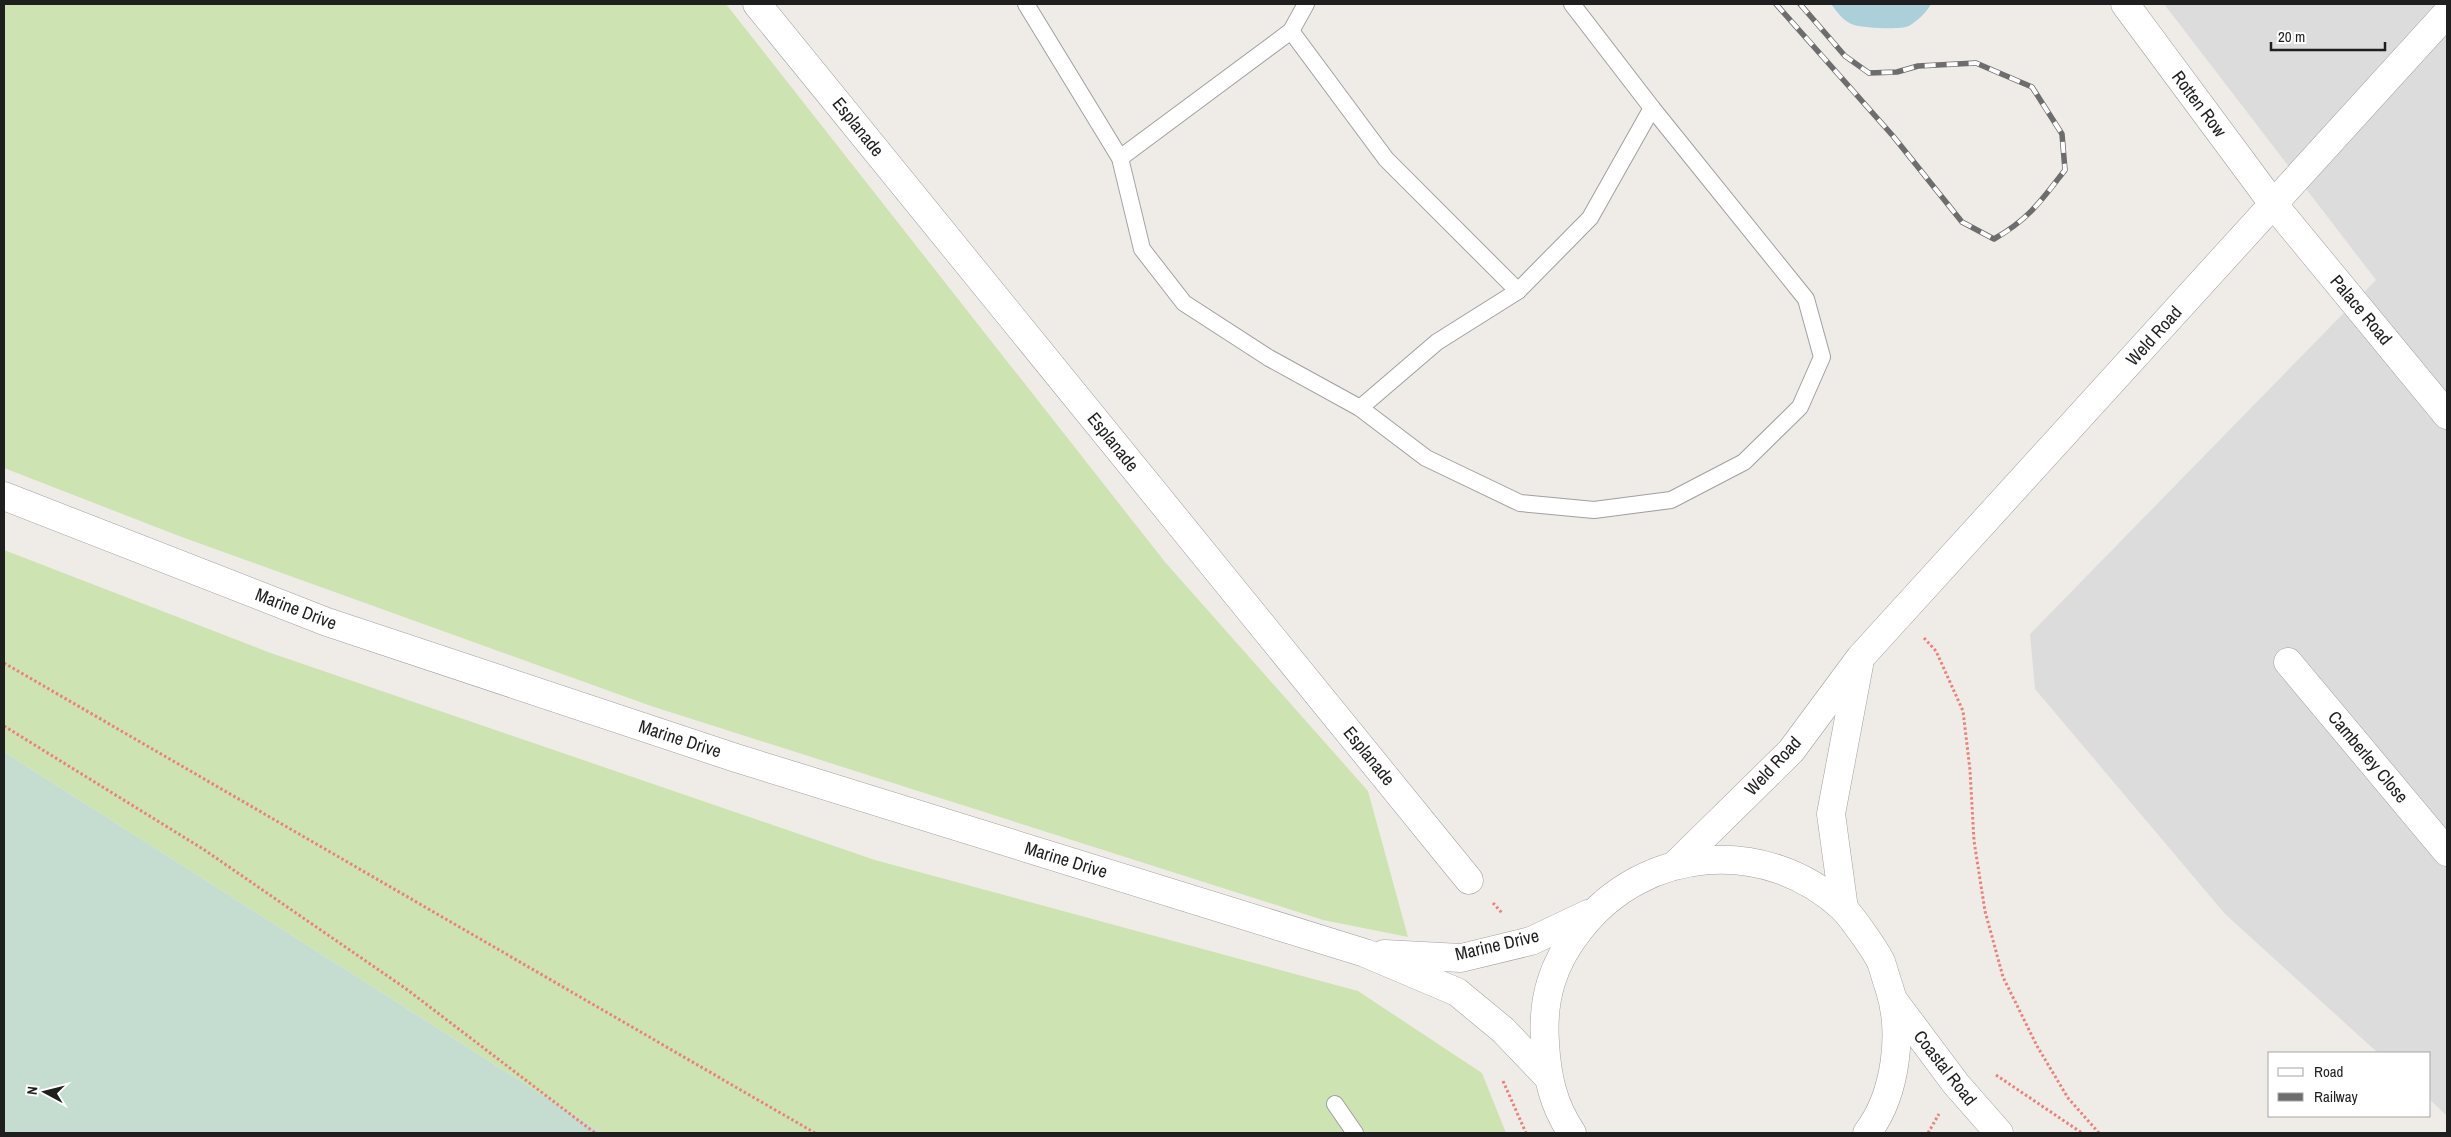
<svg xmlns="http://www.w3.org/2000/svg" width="2451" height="1137" font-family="'Archivo Narrow',sans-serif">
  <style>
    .residential { fill: #dddcdd }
    .grass { fill: #cde4b2 }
    .wetland { fill: #c5dcd0 }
    .water { fill: #abd0d9 }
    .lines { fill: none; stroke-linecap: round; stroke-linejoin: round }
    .service-casing { stroke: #a0a0a0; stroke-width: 18 }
    .minor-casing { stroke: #a0a0a0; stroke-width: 29 }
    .tertiary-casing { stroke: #a0a0a0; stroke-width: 29 }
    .path { stroke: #ed817a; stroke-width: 3; stroke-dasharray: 2.5 2.5; stroke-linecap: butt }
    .service { stroke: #fff; stroke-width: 16 }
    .minor { stroke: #fff; stroke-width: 28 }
    .tertiary { stroke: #fff; stroke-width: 28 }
    .rail-casing { stroke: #6d6d6d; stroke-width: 5.5 }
    .rail { stroke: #fff; stroke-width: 4; stroke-dasharray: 11; stroke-linecap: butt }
    .labels { text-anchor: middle; stroke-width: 5; stroke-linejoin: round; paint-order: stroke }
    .street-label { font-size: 18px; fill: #1f1f1f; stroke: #fff }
  </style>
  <rect width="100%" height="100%" fill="#efece7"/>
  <!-- residential -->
  <polygon class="residential" points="2164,4 2447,4 2447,1116 2430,1100 2430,1053 2378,1053 2225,914 2035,689 2030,634 2376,280"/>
  <!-- grass -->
  <g class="grass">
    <polygon points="4,4 726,4 1165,562 1368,791 1408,937 1323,920 651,706 179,536 4,468"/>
    <polygon points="4,550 268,652 875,860 1358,991 1482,1073 1506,1133 602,1133 4,752"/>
  </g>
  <!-- wetland -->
  <polygon class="wetland" points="4,752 602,1133 4,1133"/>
  <!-- water -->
  <path class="water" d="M 1831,4 L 1931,4 C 1927,12 1917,21 1909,26 C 1900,30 1864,28 1854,25 C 1844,22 1837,12 1831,4 Z"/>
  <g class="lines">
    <!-- service casing -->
    <g class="service-casing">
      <g id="service">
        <polyline points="1026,4 1120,158 1142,249 1184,303 1269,358 1360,408 1426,458 1520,503 1594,510 1671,500 1744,462 1800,407 1822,357 1806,299 1652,108 1572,4"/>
        <polyline points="1291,31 1386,159 1518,291"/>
        <polyline points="1120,158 1291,31 1306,4"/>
        <polyline points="1360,408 1437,342 1518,291 1590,218 1652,108"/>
        <polyline points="1335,1104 1355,1133"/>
      </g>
    </g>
    <!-- minor casing -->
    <g class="minor-casing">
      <g id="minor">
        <polyline points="757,4 1469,880"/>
        <polyline points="2274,205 2447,415"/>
        <polyline points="2288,662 2447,852"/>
      </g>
    </g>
    <!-- tertiary casing -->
    <g class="tertiary-casing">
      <g id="tertiary">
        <polyline points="2125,4 2274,205"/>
        <polyline points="4,496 327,622 736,758 1365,953 1457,992 1503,1030 1547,1076"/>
        <polyline points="1676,864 1791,751 1860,658 2447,13"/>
        <polyline points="1844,909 1831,814 1859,665"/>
        <polyline points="1384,954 1461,958 1531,941 1588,914"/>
        <polyline points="1894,1001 1956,1084 1999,1133"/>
        <path d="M 1572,1133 C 1553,1105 1547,1077 1545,1043 C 1542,999 1552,964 1580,929 C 1644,846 1766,836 1843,908 C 1852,917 1876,951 1881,962 C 1884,970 1886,979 1889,987 C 1904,1032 1896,1095 1867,1133"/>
      </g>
    </g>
    <!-- path -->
    <g class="path">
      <polyline points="1924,638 1936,651 1963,711 1970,770 1974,841 1985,911 2003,977 2037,1046 2068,1098 2099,1133"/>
      <polyline points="4,663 815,1133"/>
      <polyline points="4,726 203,849 405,988 595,1133"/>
      <polyline points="1493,903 1502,913"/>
      <polyline points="1996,1075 2082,1133"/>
      <polyline points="1503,1081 1526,1133"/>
      <polyline points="1928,1133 1939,1114"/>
    </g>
    <!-- service -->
    <use href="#service" class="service"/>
    <!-- minor -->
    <use href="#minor" class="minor"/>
    <!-- tertiary -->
    <use href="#tertiary" class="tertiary"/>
    <!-- rail casing -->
    <g class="rail-casing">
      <path id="rail" d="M 1776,4 L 1893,136 L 1962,222 L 1994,239 C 2029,219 2041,201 2065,170 L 2062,134 L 2032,87 L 1976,63 L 1918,66 L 1897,72 L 1869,73 L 1845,56 L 1800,4"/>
    </g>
    <!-- rail -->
    <use href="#rail" class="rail"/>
  </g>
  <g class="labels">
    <!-- street labels -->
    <g class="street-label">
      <text transform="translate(2199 104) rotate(53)" y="6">Rotten Row</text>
      <text transform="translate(858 127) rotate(51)" y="6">Esplanade</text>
      <text transform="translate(2361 310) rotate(50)" y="6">Palace Road</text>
      <text transform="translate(2154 336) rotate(-48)" y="6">Weld Road</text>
      <text transform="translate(1113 442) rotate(51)" y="6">Esplanade</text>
      <text transform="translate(296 609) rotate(21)" y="6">Marine Drive</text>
      <text transform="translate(680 739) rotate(18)" y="6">Marine Drive</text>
      <text transform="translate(1369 756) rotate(51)" y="6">Esplanade</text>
      <text transform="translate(2368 757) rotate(50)" y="6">Camberley Close</text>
      <text transform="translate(1773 766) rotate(-47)" y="6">Weld Road</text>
      <text transform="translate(1066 860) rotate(17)" y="6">Marine Drive</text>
      <text transform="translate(1497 945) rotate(-13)" y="6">Marine Drive</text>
      <text transform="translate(1945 1068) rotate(52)" y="6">Coastal Road</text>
    </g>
  </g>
  <!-- border -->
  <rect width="2451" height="1137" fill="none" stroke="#1f1f1f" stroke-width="10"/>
  <!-- legend -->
  <rect x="2268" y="1052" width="162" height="65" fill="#ffffff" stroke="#a5a5a5"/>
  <rect x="2278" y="1068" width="25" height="8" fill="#ffffff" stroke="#a5a5a5"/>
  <text x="2314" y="1077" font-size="15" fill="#1f1f1f">Road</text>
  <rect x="2278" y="1093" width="25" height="8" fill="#6d6d6d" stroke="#a5a5a5"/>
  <text x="2314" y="1102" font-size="15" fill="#1f1f1f">Railway</text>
  <!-- north arrow -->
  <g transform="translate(45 1092) rotate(277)" stroke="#ffffff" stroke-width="4" paint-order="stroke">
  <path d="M0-4L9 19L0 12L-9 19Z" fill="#1f1f1f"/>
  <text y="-8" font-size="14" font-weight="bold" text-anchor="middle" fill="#1f1f1f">N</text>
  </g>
  <!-- scale -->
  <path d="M2271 42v8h114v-8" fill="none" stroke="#1f1f1f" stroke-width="2.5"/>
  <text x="2278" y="42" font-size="15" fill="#1f1f1f" stroke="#ffffff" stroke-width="4" paint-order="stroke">20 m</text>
</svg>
